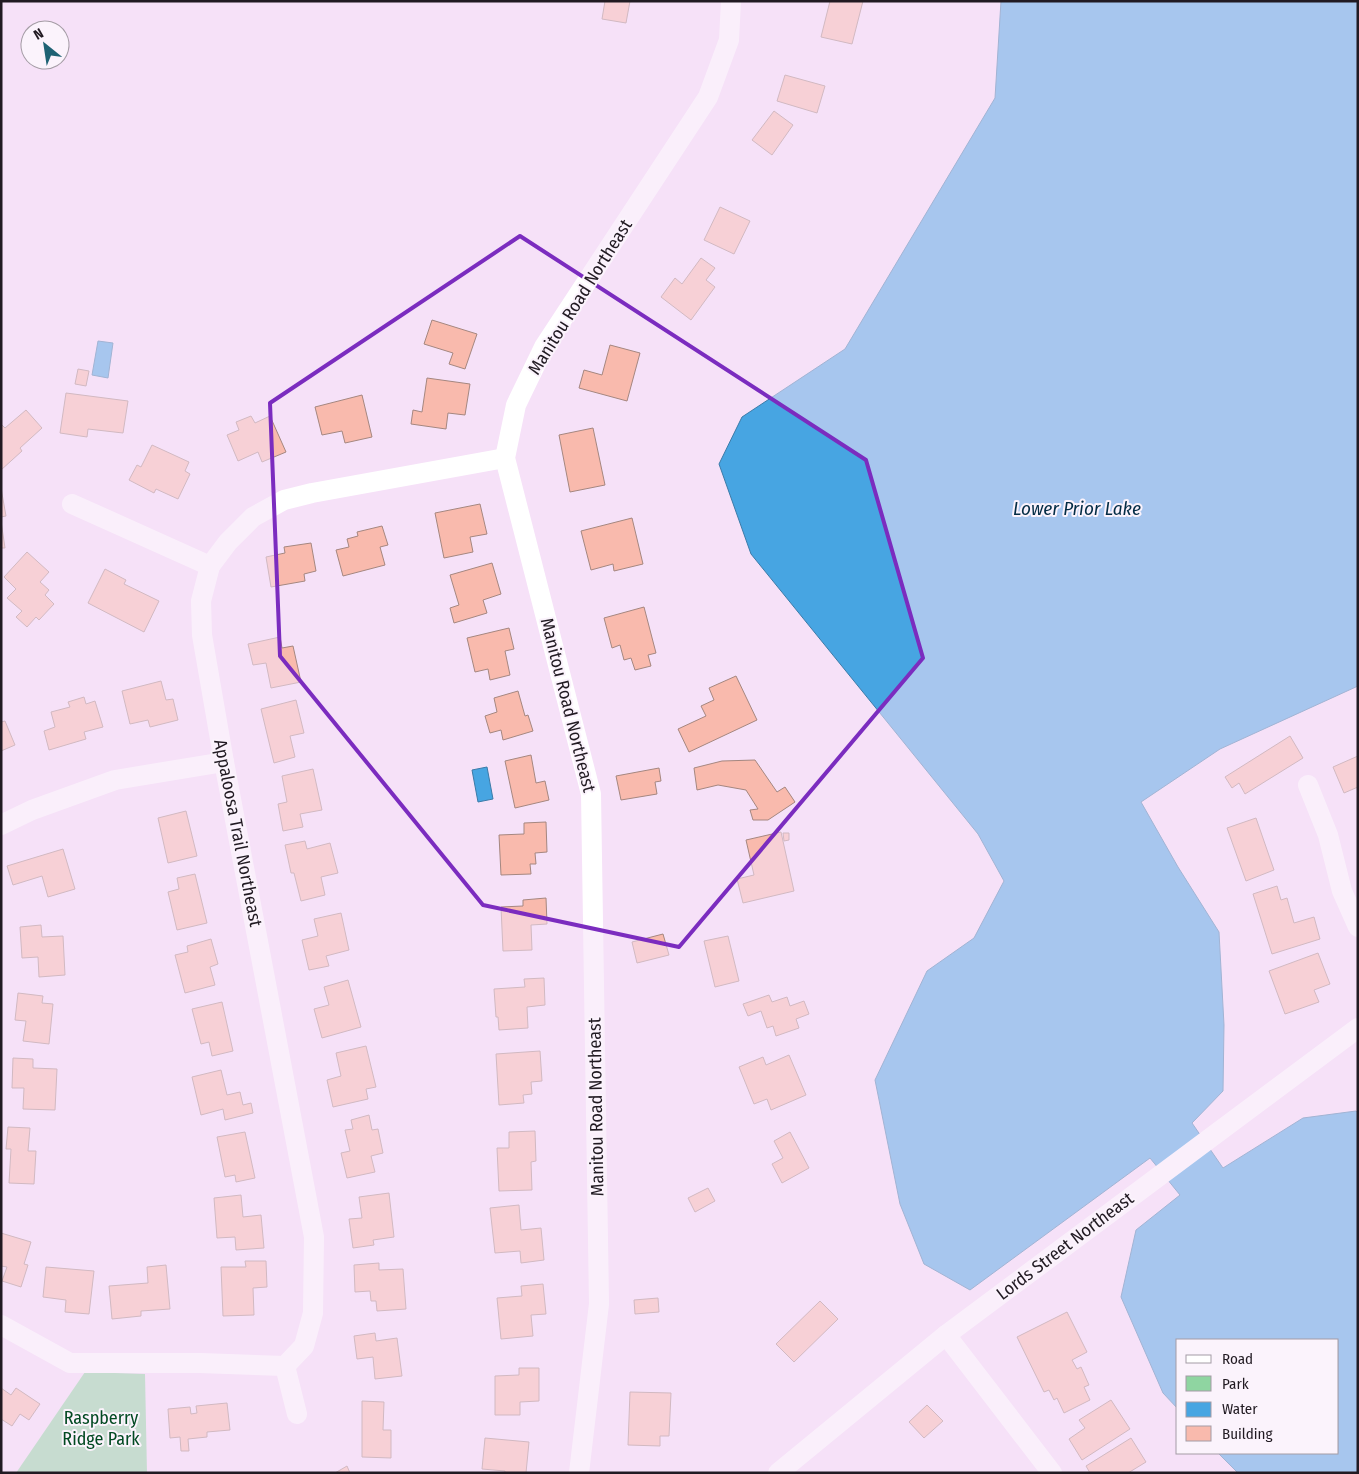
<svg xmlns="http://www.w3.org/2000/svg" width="1359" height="1474" font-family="'Fira Sans Condensed',sans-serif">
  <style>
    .green { fill: #8fd5a1 }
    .water { fill: #47a5e2; stroke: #3c7ba8 }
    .building { fill: #f9baad; stroke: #a58780 }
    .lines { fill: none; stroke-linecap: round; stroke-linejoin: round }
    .street { stroke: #fff; stroke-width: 20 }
    .marked { fill: none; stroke: #7b2cbf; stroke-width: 4; stroke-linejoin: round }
    .labels { text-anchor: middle; stroke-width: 4; stroke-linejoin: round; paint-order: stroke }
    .street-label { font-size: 18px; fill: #211a22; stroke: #fbf3fc }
    .park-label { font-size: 18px; fill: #024a22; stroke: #fbf3fc }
    .water-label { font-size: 19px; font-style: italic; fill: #032c45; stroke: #fbf3fc }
  </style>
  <rect width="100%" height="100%" fill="#f6e1f8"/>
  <!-- green -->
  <polygon class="green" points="85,1372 145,1374 147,1473 16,1473"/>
  <!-- water -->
  <g class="water">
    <polygon points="1001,1 1358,1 1358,686 1220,749 1141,802 1178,867 1219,932 1224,1025 1223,1091 1192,1123 1223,1168 1303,1118 1356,1111 1358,1113 1358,1473 1238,1473 1218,1453 1338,1453 1338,1340 1178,1340 1178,1409 1163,1393 1121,1297 1136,1230 1180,1195 1150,1158 970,1290 924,1264 900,1204 875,1080 927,971 974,938 1004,881 978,834 751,554 719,464 742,417 845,349 995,98"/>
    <polygon points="98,341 113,343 108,378 92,375"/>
    <polygon points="487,767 493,799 478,802 472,770"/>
  </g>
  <!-- building -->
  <g class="building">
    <polygon points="605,1 630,1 626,23 602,19"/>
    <polygon points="830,1 863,1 852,44 821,37"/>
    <polygon points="785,75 825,86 817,113 777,101"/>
    <polygon points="774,111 793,125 772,155 752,140"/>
    <polygon points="720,207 750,221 734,254 704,240"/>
    <polygon points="701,258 715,268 706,280 715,287 691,320 661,297 675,278 682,284"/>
    <polygon points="432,320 477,334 465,369 449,364 453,353 424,344"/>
    <polygon points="610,345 640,353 627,401 579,388 584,370 602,375"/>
    <polygon points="78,369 89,371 86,386 75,384"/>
    <polygon points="427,378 470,384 465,415 448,413 446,429 411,424 413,410 422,412"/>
    <polygon points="66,393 128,401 123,433 88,429 87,437 60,433"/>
    <polygon points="362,395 372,437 345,443 342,431 322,435 315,407"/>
    <polygon points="26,410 42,428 20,448 22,451 1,470 1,424 5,428"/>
    <polygon points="251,416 255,423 270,416 286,452 262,462 258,452 238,461 227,435 239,430 236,422"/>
    <polygon points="593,428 605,485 570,492 559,435"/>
    <polygon points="152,445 189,462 185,471 190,474 178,499 156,489 154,493 129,480 137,465 141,467"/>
    <polygon points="1,488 6,516 1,517"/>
    <polygon points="480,504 487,534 470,537 473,552 444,558 435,513"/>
    <polygon points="632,518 643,564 614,571 613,564 591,570 581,531"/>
    <polygon points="1,521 5,548 1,548"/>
    <polygon points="382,526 388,545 380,547 385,565 343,576 336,550 349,547 347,539 358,536 357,532"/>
    <polygon points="311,543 316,571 304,574 305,581 271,587 266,557 285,553 284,547"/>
    <polygon points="27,552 49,572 40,582 49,590 45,595 54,604 39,620 36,617 27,627 16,617 22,611 7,598 16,589 4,577"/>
    <polygon points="492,563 501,594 483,600 487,613 454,623 450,608 459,605 450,575"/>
    <polygon points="105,569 126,580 124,584 159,601 144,632 88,603"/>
    <polygon points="644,607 656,653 648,655 651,666 635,670 631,658 624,660 620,645 612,648 604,618"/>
    <polygon points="509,628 514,649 505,651 510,675 490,680 488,669 475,672 467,638"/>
    <polygon points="280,637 282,648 293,646 301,682 271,688 266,663 253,665 248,644"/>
    <polygon points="736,676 757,720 689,752 678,729 706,716 701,706 714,700 709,688"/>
    <polygon points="161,681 166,700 173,699 178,720 150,727 148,720 130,724 122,691"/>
    <polygon points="518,691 525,716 528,715 533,731 503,740 501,730 490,733 485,716 497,712 494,698"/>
    <polygon points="84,697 86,704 95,701 103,727 84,732 86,739 49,750 44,731 55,727 51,712 70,707 68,702"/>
    <polygon points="296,700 304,733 290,736 295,757 274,763 261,709"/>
    <polygon points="5,721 15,745 1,751 1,722"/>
    <polygon points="1290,736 1303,758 1245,794 1239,783 1232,788 1225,777"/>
    <polygon points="531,755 536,783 545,781 549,800 515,808 505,761"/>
    <polygon points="1358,756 1358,787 1344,793 1333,767"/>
    <polygon points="755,760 777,792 785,787 795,802 768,820 753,820 750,810 758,809 746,790 718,785 697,790 694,768 722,761"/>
    <polygon points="659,768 661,781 655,782 657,794 621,800 616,776"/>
    <polygon points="313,769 322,810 300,814 303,827 283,831 278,804 287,802 282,776"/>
    <polygon points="186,811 197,856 168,863 158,818"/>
    <polygon points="1256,818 1274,870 1246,881 1227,828"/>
    <polygon points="546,822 547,852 535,853 536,864 530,864 531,874 501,875 499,835 524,834 524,823"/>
    <polygon points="781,832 794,891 743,903 737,879 754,875 746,840"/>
    <polygon points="783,833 789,833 789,840 784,841"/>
    <polygon points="305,841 307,849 330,843 338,873 321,877 325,895 301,901 294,873 291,873 285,845"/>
    <polygon points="63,849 75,889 48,897 42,876 13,885 7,866"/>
    <polygon points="195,874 207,923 177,930 168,892 179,889 177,878"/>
    <polygon points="1277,886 1281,900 1287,898 1294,923 1314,917 1320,939 1272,954 1253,894"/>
    <polygon points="546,898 547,924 531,925 532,950 503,951 501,907 523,906 523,900"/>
    <polygon points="341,913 349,950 326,956 329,966 309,970 302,940 318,936 314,919"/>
    <polygon points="41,925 42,937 63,936 65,975 39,977 38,957 22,958 20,927"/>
    <polygon points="663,934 669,955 637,963 632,942"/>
    <polygon points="728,936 739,981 715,987 704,941"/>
    <polygon points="211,939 218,964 210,967 215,985 185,993 175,955 188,952 187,946"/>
    <polygon points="1318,953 1330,984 1314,990 1319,1002 1285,1014 1269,971"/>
    <polygon points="544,978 545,1005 527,1007 528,1028 499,1030 498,1017 496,1017 494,989 525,987 524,979"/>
    <polygon points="348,980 361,1027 322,1038 314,1009 329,1005 324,987"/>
    <polygon points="18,993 43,996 42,1003 53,1004 49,1044 23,1041 26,1021 15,1020"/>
    <polygon points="769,995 772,1002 787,997 790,1006 804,1001 809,1014 796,1019 799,1028 776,1036 773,1026 767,1028 761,1011 748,1016 743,1004"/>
    <polygon points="222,1002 233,1051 212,1056 209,1042 201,1044 192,1009"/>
    <polygon points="366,1046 376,1087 366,1089 368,1099 333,1107 327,1080 341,1076 336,1053"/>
    <polygon points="540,1051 542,1081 531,1082 532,1094 523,1095 524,1103 499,1105 496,1054"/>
    <polygon points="789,1055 806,1095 771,1110 767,1099 754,1104 739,1067 763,1057 766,1065"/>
    <polygon points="13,1058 33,1059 33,1068 57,1069 55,1110 23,1109 24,1088 12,1088"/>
    <polygon points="221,1070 227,1095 240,1092 243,1105 251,1103 253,1113 225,1120 223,1109 201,1115 192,1077"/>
    <polygon points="369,1115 372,1130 378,1129 383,1153 371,1156 375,1172 347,1178 341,1153 350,1151 345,1130 353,1129 351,1120"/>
    <polygon points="8,1127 30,1128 28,1151 36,1151 34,1184 9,1183 11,1149 6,1149"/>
    <polygon points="535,1131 536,1161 531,1162 532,1190 499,1191 497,1148 509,1148 509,1132"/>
    <polygon points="245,1132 255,1178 236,1182 235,1175 225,1177 217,1137"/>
    <polygon points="790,1132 809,1168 782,1183 772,1164 783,1158 774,1141"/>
    <polygon points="708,1188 715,1201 695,1212 688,1198"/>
    <polygon points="389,1193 394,1237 373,1240 374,1245 353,1248 349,1219 362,1218 359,1197"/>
    <polygon points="241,1195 243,1217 261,1215 264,1248 236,1250 235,1237 217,1238 214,1198"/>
    <polygon points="519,1205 521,1230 541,1228 544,1260 521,1263 520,1251 495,1253 490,1208"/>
    <polygon points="1,1233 31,1242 24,1264 28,1265 21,1287 2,1281 7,1267 1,1266"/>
    <polygon points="245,1261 266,1261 267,1287 253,1288 254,1315 223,1316 221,1267 246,1267"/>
    <polygon points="379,1263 379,1270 403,1269 406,1309 377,1311 376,1301 371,1301 370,1291 355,1292 354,1265"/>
    <polygon points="166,1265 170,1309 141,1311 141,1316 112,1319 109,1286 148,1283 147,1267"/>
    <polygon points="46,1267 94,1271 89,1314 65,1312 66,1300 43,1297"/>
    <polygon points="543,1284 546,1314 531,1315 533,1336 501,1339 497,1298 522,1296 521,1286"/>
    <polygon points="658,1298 659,1312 635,1314 634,1300"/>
    <polygon points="820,1301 838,1319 794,1362 776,1344"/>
    <polygon points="1067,1312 1087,1352 1072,1360 1077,1369 1081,1367 1089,1385 1084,1387 1090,1400 1064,1413 1057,1398 1054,1400 1049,1390 1044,1392 1017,1337"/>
    <polygon points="375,1333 376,1341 397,1338 402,1376 375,1379 373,1357 357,1359 354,1336"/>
    <polygon points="519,1368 539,1368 539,1401 520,1402 520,1415 495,1415 495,1376 519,1375"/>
    <polygon points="1,1388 11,1395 16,1388 40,1404 29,1420 20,1414 12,1426 1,1419"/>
    <polygon points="630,1392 671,1393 669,1436 660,1436 660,1446 628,1445"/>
    <polygon points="1111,1400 1130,1429 1082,1460 1069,1439 1085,1428 1079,1420"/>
    <polygon points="362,1401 384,1402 383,1430 391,1430 391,1458 362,1457"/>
    <polygon points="227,1403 230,1430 207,1432 207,1437 188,1439 189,1451 181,1451 180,1437 170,1438 168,1409 190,1407 191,1414 197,1413 196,1406"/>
    <polygon points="927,1405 943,1421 924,1438 909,1422"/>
    <polygon points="485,1438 529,1442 526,1473 505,1473 505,1471 482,1469"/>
    <polygon points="1131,1438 1146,1462 1128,1473 1090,1473 1086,1466"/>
    <polygon points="347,1466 350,1473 335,1473"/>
  </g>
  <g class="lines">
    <!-- street -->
    <g class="street">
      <polyline points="72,504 210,566"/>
      <polyline points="1308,785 1328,835 1342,891 1358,927"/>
      <polyline points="1,825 32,810 115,780 224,762"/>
      <polyline points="1,1325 70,1363 200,1363 285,1366"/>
      <polyline points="946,1335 1052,1473"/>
      <polyline points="297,1414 285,1366 304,1346 313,1313 314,1237 224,762 202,635 201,601 210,566 228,542 253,517 284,500 312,493 505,458"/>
      <polyline points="579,1473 599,1304 591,794 505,458 516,405 544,347 708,97 729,40 731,1"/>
      <polyline points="778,1473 946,1335 1358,1028"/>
    </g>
  </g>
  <!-- marked area -->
  <path d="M0 0H1359V1474H0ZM 520,236 L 866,460 L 923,658 L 679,947 L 483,905 L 280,656 L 270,403 Z" fill="#f6e1f8" fill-opacity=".55" fill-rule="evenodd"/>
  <path class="marked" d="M 520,236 L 866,460 L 923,658 L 679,947 L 483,905 L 280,656 L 270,403 Z"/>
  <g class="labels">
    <!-- street labels -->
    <g class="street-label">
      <text transform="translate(580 297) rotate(-58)" y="6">Manitou Road Northeast</text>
      <text transform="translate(568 705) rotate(76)" y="6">Manitou Road Northeast</text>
      <text transform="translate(238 833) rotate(79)" y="6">Appaloosa Trail Northeast</text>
      <text transform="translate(596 1107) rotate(-91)" y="6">Manitou Road Northeast</text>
      <text transform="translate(1065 1246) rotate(-37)" y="6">Lords Street Northeast</text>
    </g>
    <!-- park labels -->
    <g class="park-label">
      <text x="101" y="1424">Raspberry<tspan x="101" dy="21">Ridge Park</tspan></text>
    </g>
    <!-- water labels -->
    <g class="water-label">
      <text x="1077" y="515">Lower Prior Lake</text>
    </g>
  </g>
  <!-- border -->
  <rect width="1359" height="1474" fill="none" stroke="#211a22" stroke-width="5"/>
  <!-- legend -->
  <rect x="1176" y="1339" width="162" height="115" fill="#fbf3fc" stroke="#a49ca5"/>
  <rect x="1186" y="1355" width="25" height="8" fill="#ffffff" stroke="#a49ca5"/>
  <text x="1222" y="1364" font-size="15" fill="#211a22">Road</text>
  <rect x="1186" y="1376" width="25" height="15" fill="#8fd5a1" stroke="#a49ca5"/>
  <text x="1222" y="1389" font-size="15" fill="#211a22">Park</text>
  <rect x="1186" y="1402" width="25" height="15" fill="#47a5e2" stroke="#a49ca5"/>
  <text x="1222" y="1414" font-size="15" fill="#211a22">Water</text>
  <rect x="1186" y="1426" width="25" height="15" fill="#f9baad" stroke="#a49ca5"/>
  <text x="1222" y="1439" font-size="15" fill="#211a22">Building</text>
  <!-- north arrow -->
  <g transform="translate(45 45) rotate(330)"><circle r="24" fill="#fbf3fc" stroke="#a49ca5"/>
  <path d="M0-4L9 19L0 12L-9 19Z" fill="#1e6274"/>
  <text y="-8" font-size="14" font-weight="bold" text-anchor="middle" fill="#211a22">N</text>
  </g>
</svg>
